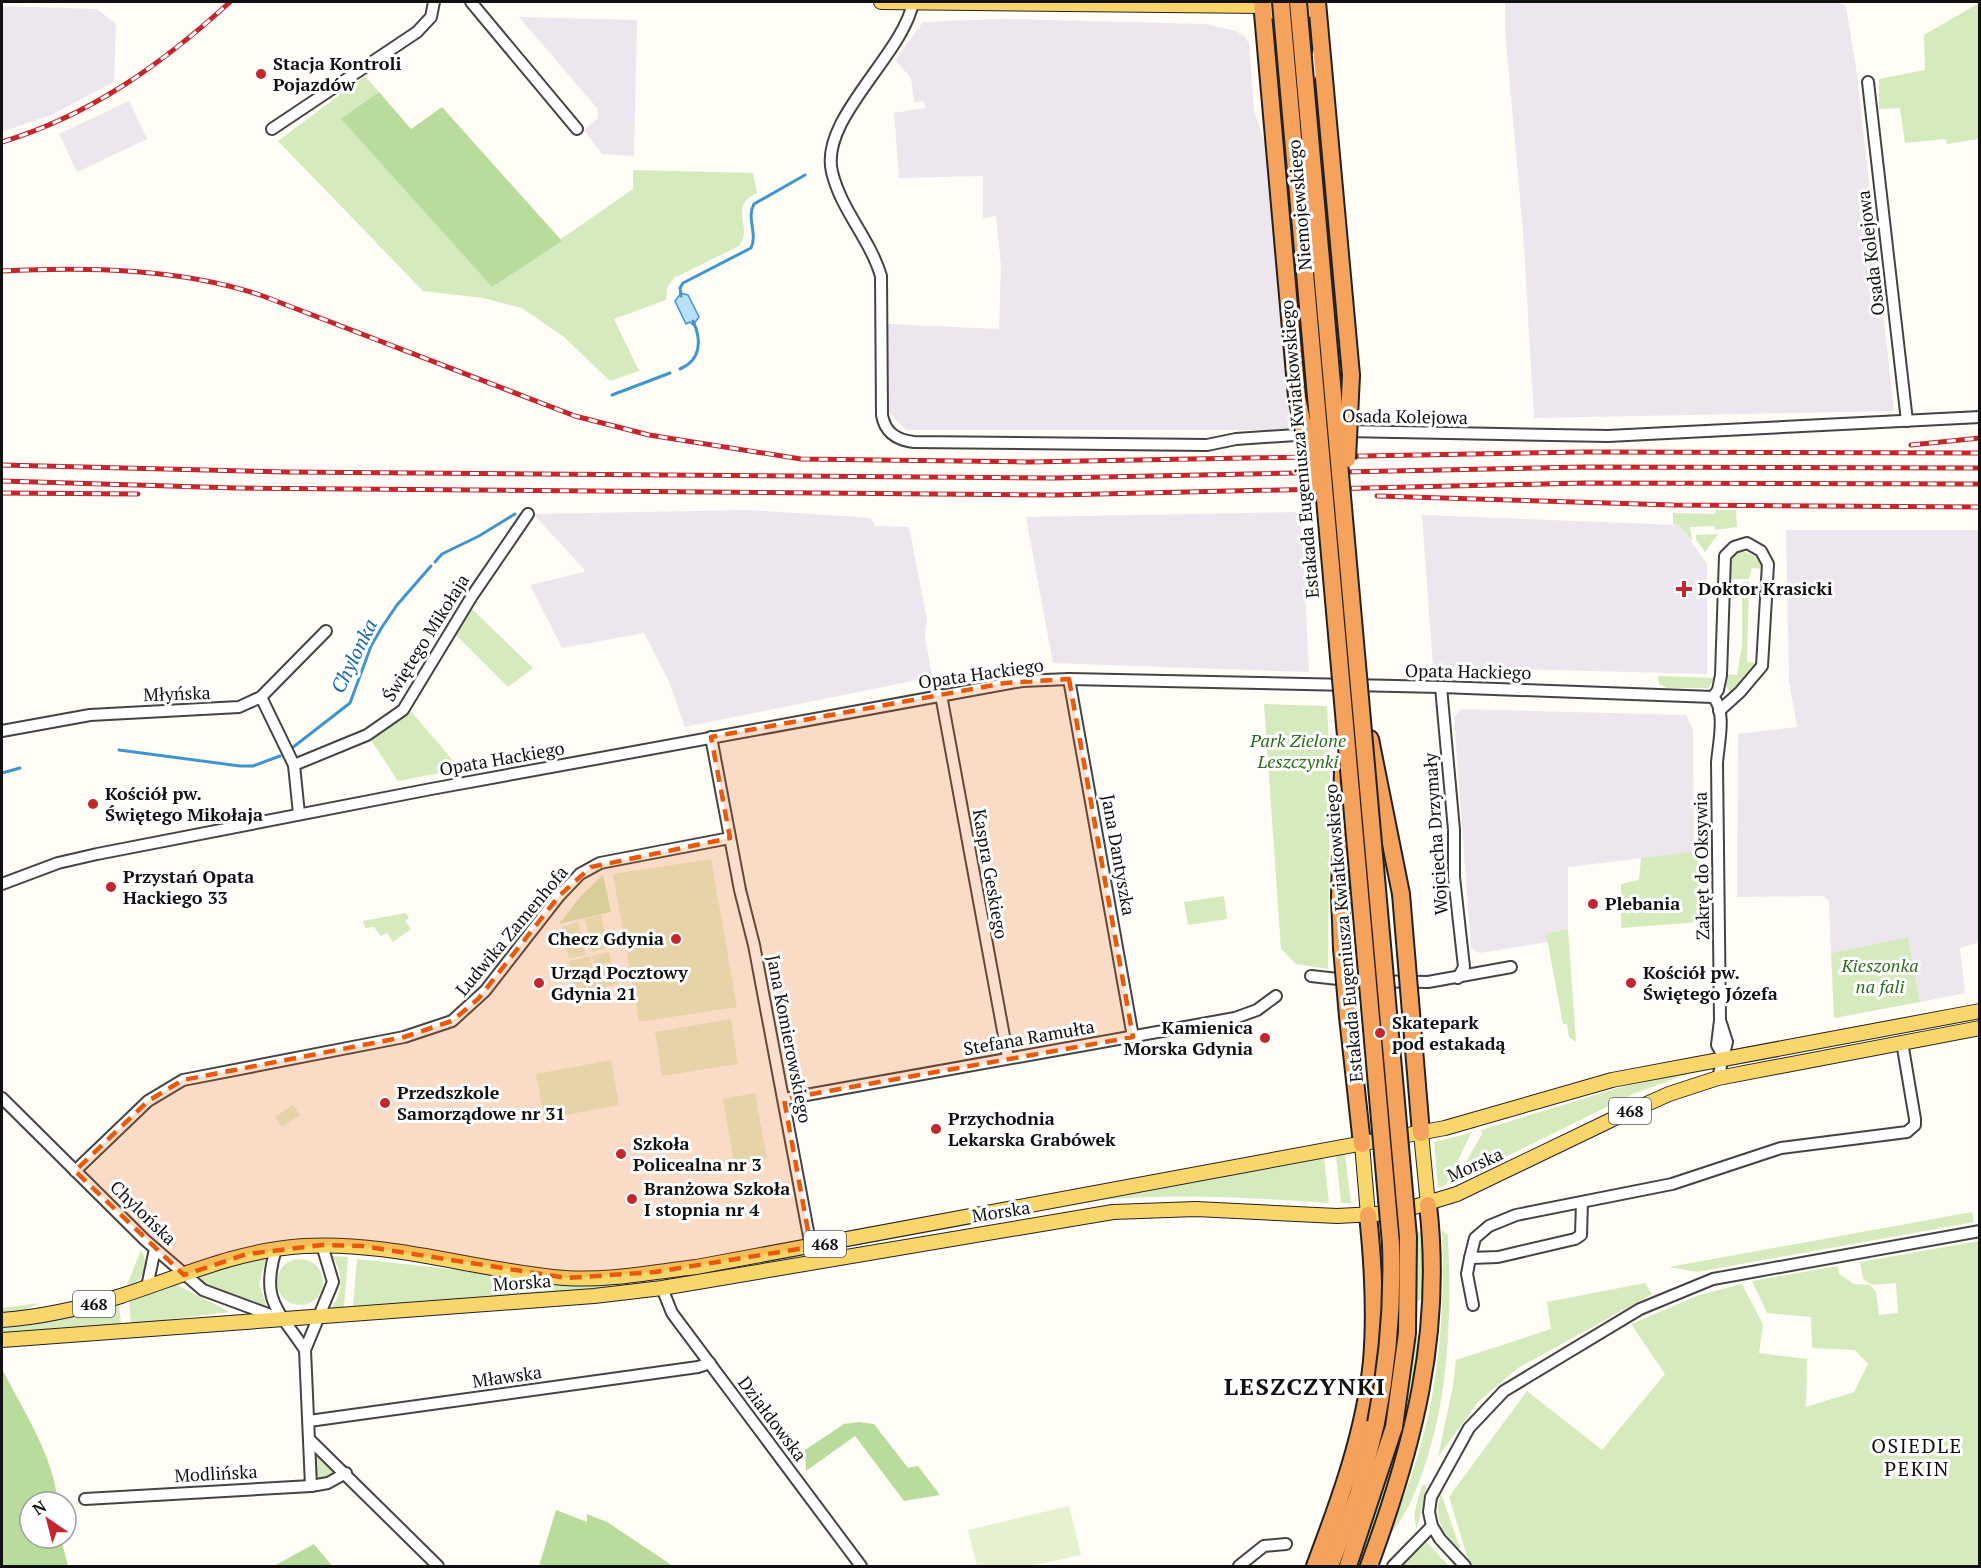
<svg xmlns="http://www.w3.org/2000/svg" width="1981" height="1568" font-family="'PT Serif',serif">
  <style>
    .industrial { fill: #eee6ef }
    .green { fill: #d5ebbd }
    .forest { fill: #b9dc9c }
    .pitch { fill: #e6f2cf }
    .water { fill: #b9e0f7; stroke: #3f96cf; stroke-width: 1.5 }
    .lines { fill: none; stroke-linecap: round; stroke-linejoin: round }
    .stream { stroke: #3f96cf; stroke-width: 3 }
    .minor-casing { stroke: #444; stroke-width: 14 }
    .major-casing { stroke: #222; stroke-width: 16 }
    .highway-casing { stroke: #222; stroke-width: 20 }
    .minor { stroke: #fff; stroke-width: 10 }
    .major { stroke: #f9d66b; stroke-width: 14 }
    .highway { stroke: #f5a25d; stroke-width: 16 }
    .rail-casing { stroke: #c4262e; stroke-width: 5 }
    .rail { stroke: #fff; stroke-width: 3; stroke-dasharray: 9; stroke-linecap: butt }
    .highway-bridge-casing { stroke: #222; stroke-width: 20; stroke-linecap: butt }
    .highway-bridge { stroke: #f5a25d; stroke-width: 16 }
    .marked { fill: #e8590c; fill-opacity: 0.2; stroke: #e8590c; stroke-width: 4.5; stroke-dasharray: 12 8; stroke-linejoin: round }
    .poi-dot { fill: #c4262e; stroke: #fff; stroke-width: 2 }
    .labels { text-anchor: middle; stroke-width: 6; stroke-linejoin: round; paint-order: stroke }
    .shield { fill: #fff; stroke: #585858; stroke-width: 1.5 }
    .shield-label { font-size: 16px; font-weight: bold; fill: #111 }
    .poi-label { font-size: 18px; font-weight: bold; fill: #111; stroke: #fff; text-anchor: start }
    .street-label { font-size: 18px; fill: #111; stroke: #fff }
    .park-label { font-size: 18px; font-style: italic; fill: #2f6b1f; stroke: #fff }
    .water-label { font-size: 20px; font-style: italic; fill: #1768a6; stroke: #fff }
    .neighbourhood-label { font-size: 20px; letter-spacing: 1.5px; fill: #111; stroke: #fff }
    .district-label { font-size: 24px; font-weight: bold; letter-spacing: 1.5px; fill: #111; stroke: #fff }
  </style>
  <rect width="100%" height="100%" fill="#fffdf5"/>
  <!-- industrial -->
  <g class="industrial">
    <polygon points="1505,2 1837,2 1846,6 1857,74 1894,411 1534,418 1523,231 1505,31"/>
    <polygon points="2,6 97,9 116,24 114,82 53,114 2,132"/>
    <polygon points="519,17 637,20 634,156 602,154 584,130 598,118 598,109"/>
    <polygon points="1001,19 1205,24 1236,31 1245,37 1249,44 1254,111 1265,143 1291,430 906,430 889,412 888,324 999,329 1001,265 996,216 983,218 983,176 899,178 894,113 925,108 924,101 914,102 911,78 895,60 923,22"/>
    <polygon points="129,101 147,139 77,172 59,134"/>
    <polygon points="749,510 871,518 875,526 909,527 927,620 925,636 932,677 685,727 669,682 644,633 562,648 530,585 584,572 584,569 533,514"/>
    <polygon points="1301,512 1309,672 1053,663 1026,517"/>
    <polygon points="1422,515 1679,525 1707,564 1707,674 1433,667"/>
    <polygon points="1786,530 1979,530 1980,942 1960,948 1965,993 1920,1002 1908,937 1831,953 1829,901 1823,896 1737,897 1738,734 1797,727 1789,681"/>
    <polygon points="1462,709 1686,715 1693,730 1694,852 1568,867 1568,929 1546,933 1548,942 1479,953 1471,948 1454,717"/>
  </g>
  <!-- green -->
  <g class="green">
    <polygon points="1979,3 1979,139 1947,144 1946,139 1905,143 1900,108 1879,109 1879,79 1925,70 1924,35"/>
    <path d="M 365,76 L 379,92 L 342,120 L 492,287 L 633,189 L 633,170 L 753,173 L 757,193 C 727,206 754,229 739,246 L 674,278 L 667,288 L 666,300 L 614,319 L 639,371 L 610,381 L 564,337 L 522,308 L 483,298 L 423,291 L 278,141 Z"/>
    <polygon points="1716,510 1736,510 1737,527 1715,530 1715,526 1690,527 1692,542 1679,525 1673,524 1673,513 1715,514"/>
    <polygon points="1718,534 1705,552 1696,540 1696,535"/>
    <polygon points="1745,552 1759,558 1763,569 1752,568 1749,579 1729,579 1730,561 1737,553"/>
    <polygon points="1742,582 1749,582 1747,662 1757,663 1735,690 1730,692 1726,686 1726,674 1737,675 1742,646"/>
    <polygon points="470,607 533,668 508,687 454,633"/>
    <polygon points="1658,676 1715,678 1708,688 1667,688 1659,684"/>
    <polygon points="1264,704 1327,706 1330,767 1328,969 1296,964 1281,949"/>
    <polygon points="410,710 460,769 398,781 371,740 405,717"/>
    <polygon points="1698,851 1700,922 1621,928 1621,884 1639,880 1641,858"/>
    <polygon points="603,875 611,912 559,924 581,896"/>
    <polygon points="1224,896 1227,919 1188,925 1184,902"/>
    <polygon points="406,913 409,918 405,921 411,929 393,942 387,933 381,936 374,927 365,928 363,921"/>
    <polygon points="1568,929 1576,1042 1569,1037 1567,1024 1563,1024 1546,933"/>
    <polygon points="1908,937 1920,1002 1834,1018 1831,953"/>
    <polygon points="1695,1071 1633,1094 1463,1178 1461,1171 1482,1134 1481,1130 1618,1088"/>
    <polygon points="1471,1133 1446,1185 1438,1188 1434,1142"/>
    <polygon points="1345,1153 1351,1203 1341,1203 1336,1155"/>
    <path d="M 1324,1158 L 1329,1203 C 1252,1198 1179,1193 1102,1200 Z"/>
    <polygon points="1972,1212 1974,1222 1947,1227 1697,1272 1669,1267"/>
    <polygon points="1415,1230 1422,1233 1424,1296 1417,1302"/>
    <path d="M 1442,1230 L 1448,1235 C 1452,1323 1449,1416 1412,1499 C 1406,1514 1395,1528 1385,1542 C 1396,1515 1408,1488 1416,1461 C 1440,1386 1445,1308 1442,1230 Z"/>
    <polygon points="1979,1241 1979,1566 1470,1566 1449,1497 1527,1391 1602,1450 1665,1374 1631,1324 1699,1295 1742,1284 1763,1325 1759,1353 1807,1359 1806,1407 1854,1392 1868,1364 1855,1350 1812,1348 1811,1317 1767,1313 1752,1281 1838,1266 1839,1274 1854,1284 1870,1285 1876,1292 1879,1315 1898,1313 1896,1283 1872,1285 1863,1279 1860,1262"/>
    <path d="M 141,1250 C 150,1264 145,1282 127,1285 Z"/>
    <path d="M 332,1256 L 348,1257 L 344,1307 L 331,1308 C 343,1292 344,1274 332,1256 Z"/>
    <circle cx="300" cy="1282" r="23"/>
    <polygon points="266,1259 259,1284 267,1308 227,1295 192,1278 226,1266"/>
    <polygon points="357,1259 450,1269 567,1286 611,1284 611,1288 353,1306"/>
    <polygon points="1645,1283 1652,1294 1518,1368 1478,1402 1438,1457 1453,1386 1456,1360 1551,1329 1547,1302"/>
    <polygon points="177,1285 230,1312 131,1324 129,1301"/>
    <polygon points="40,1303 23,1311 2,1313 2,1308"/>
    <polygon points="119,1304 121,1324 2,1333 2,1327 68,1318"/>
    <path d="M 1415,1336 L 1422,1337 L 1400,1457 L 1369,1544 L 1356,1566 C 1385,1491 1407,1416 1415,1336 Z"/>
    <path d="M 316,1451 L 334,1468 L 334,1472 L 329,1479 L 320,1479 C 312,1472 310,1461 316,1451 Z"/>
    <path d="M 1427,1484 L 1417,1529 C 1411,1515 1418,1500 1422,1486 Z"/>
    <path d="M 1441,1493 L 1460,1548 L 1459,1550 C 1443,1532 1432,1518 1441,1493 Z"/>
    <polygon points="1427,1542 1449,1566 1402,1566"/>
  </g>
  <!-- forest -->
  <g class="forest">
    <polygon points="379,92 411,129 442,107 562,241 492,287 341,119"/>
    <path d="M 2,1369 C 23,1410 53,1455 58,1502 L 30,1502 L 30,1538 L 61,1538 L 68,1566 L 2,1566 Z"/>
    <polygon points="859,1422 874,1424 908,1468 918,1466 940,1495 904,1501 855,1436 806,1471 805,1450 844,1424"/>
    <polygon points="556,1510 587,1522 587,1514 607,1522 673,1566 539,1566"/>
    <polygon points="314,1544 332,1566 274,1566"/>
  </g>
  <!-- pitch -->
  <g class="pitch">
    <polygon points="711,859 737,1007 639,1022 613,874"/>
    <polygon points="601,915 608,948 592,952 585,919"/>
    <polygon points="578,922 586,955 569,959 562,926"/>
    <polygon points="609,952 617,984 600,988 592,956"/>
    <polygon points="590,956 598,990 576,995 569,961"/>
    <polygon points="731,1019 738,1064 662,1076 655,1032"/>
    <polygon points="611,1060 619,1105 544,1119 536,1074"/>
    <polygon points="755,1093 767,1159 734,1164 723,1099"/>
    <polygon points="293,1105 300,1115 282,1127 275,1117"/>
    <polygon points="1069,1506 1081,1555 1030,1566 977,1566 968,1530"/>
  </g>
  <!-- water -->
  <polygon class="water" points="681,293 688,295 699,317 693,325 690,322 686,324 675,301"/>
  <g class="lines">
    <!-- stream -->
    <g class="stream">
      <path d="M 681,296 L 680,288 L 683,283 L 751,248 C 758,234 746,218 754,204 L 805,175"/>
      <path d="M 680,369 C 701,360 702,340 693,321"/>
      <polyline points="612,395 670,373"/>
      <polyline points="435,562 442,554 479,536 515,514"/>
      <polyline points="292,748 350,703 371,646 382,627 397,605 431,566"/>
      <polyline points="119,750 240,766 253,766 280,756"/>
      <polyline points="2,773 20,768"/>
    </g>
    <!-- minor casing -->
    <g class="minor-casing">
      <g id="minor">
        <polyline points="471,2 577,129"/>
        <path d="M 913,2 C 904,54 819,119 832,172 C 841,210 870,239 881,276 L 882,415 C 885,433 897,440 914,442 L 1207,445 L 1236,439 L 1311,434"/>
        <polyline points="1868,82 1907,421"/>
        <polyline points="1308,84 1319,50"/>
        <polyline points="272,129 417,32 431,17 434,2"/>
        <polyline points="1344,431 1608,436 1980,417"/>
        <polyline points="1069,679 1133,1037"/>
        <polyline points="1441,687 1454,830 1454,877 1464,967 1458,978"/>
        <polyline points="941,695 1008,1058"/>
        <polyline points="261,697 294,765 299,814"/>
        <path d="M 1713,697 C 1727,710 1718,746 1717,763 L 1720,1020 L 1717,1045 L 1724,1058"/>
        <polyline points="1713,697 1718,690 1721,675 1725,556 1734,547 1747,543 1761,551 1768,564 1762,666 1740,692 1719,711"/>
        <polyline points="2,731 90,715 239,707 261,697 326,631"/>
        <polyline points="711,737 740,890 754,945 811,1247"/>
        <polyline points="294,765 367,735 403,710 472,596 528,514"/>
        <polyline points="2,884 58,863 97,854 431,789 1022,681 1069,679 1441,687 1713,697"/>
        <polyline points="1311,976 1356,981 1428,982 1511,967"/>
        <polyline points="1718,1078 1727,1042 1721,1023"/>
        <polyline points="2,1098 145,1240 203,1290 276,1317"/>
        <polyline points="784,1099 1235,1018 1257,1010 1276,996"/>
        <polyline points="75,1171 148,1101 183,1080 404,1037 452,1021 485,991 559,896 580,874 600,863 730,838"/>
        <polyline points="1582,1202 1581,1235 1575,1239 1498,1257 1470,1258 1475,1238 1489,1226 1516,1215 1672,1184 1781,1148 1907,1132 1915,1125 1915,1119 1902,1042"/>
        <path d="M 276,1249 C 260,1301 278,1309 305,1350"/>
        <polyline points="1470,1258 1467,1274 1473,1305"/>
        <polyline points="147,1287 155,1249"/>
        <polyline points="662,1288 672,1313 861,1566"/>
        <polyline points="309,1421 698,1367 710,1363"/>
        <polyline points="309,1439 438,1566"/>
        <polyline points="311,1486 305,1350 333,1282 322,1245"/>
        <polyline points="85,1499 311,1486 328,1483 346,1473"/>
        <polyline points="1239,1566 1264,1546 1286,1544"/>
        <polyline points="1393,1566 1432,1526"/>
        <polyline points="1465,1566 1440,1539 1432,1526 1429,1512 1431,1497 1469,1428 1504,1391 1640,1309 1713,1279 1980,1231"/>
      </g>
    </g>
    <!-- major casing -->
    <g class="major-casing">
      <g id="major">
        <polyline points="881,2 1263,6 1270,2"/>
        <path d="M 1263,6 C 1281,18 1300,17 1318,4"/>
        <polyline points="1421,1133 1428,1205"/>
        <polyline points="1362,1144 1368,1215"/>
        <path d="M 2,1320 C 42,1317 82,1308 121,1296 C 182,1276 239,1250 304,1246 C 392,1241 477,1271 565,1278 C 608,1281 653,1272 696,1267 L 1445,1128 L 1612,1080 L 1980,1011"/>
        <polyline points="2,1340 594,1296 662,1288 1113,1212 1196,1209 1337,1216 1394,1213 1457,1194 1613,1119 1669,1094 1718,1078 1980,1028"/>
      </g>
    </g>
    <!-- highway casing -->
    <g class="highway-casing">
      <g id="highway">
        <polyline points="1262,2 1297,397"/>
        <polyline points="1317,2 1351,375"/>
        <polyline points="1370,739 1401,894"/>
        <polyline points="1342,948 1340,896 1343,767"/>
        <polyline points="1410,1001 1421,1133"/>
        <polyline points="1348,1017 1362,1144"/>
        <path d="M 1315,1566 C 1340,1500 1365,1432 1372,1361 C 1376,1313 1373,1262 1368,1215"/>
        <polyline points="1330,1566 1358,1495 1376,1423"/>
        <polyline points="1348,1566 1394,1427"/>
        <path d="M 1369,1566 C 1413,1447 1443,1334 1428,1205"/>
      </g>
    </g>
    <!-- minor -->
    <use href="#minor" class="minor"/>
    <!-- major -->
    <use href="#major" class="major"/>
    <!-- highway -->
    <use href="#highway" class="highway"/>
    <!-- rail casing -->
    <g class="rail-casing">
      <g id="rail">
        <path d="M 2,142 C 91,115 162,64 230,2"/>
        <path d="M 2,271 C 88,267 181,268 263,296 L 575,416 L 649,435 L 801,459 L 1028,462 L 1584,452 L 1980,453"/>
        <polyline points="1911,445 1980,438"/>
        <polyline points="2,465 288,472 1055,478 1584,467 1980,468"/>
        <polyline points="2,481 236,488 1057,495 1585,483 1980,484"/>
        <polyline points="2,493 138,494"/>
        <polyline points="1377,496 1674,505 1980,507"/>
      </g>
    </g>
    <!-- rail -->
    <use href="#rail" class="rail"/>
    <!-- highway-bridge casing -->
    <g class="highway-bridge-casing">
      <g id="highway-bridge">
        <path d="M 1281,2 L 1391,1244 C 1393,1305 1388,1363 1376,1423"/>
        <polyline points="1298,2 1408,1237 1407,1333 1394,1427"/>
        <polyline points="1297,397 1315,484"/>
        <polyline points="1347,459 1351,375"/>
        <polyline points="1401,894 1410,1001"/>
        <polyline points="1342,948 1348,1017"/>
      </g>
    </g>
    <!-- highway-bridge -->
    <use href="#highway-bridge" class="highway-bridge"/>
  </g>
  <!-- marked area -->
  <path class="marked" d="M 1069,679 L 1133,1037 L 784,1099 L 811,1247 L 655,1272 L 567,1278 L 362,1246 L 322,1245 L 247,1254 L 184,1275 L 75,1171 L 148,1101 L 183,1080 L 404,1037 L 452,1021 L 478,999 L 559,896 L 591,867 L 730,838 L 711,737 L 1005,683 Z"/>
  <!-- markers -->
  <g class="poi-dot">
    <circle cx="261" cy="74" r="6"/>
    <path d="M1681 580h6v6h6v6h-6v6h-6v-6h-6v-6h6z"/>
    <circle cx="93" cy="804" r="6"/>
    <circle cx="111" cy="887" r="6"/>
    <circle cx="1593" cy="904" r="6"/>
    <circle cx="676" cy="939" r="6"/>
    <circle cx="539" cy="983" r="6"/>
    <circle cx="1631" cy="983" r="6"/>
    <circle cx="1380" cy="1033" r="6"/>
    <circle cx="1265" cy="1038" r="6"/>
    <circle cx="385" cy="1103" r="6"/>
    <circle cx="936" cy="1129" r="6"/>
    <circle cx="621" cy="1154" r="6"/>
    <circle cx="632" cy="1199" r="6"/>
  </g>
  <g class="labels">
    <!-- shield labels -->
    <g class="shield">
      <rect x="1609" y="1098" width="42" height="26" rx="4.5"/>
      <rect x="804" y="1231" width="42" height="26" rx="4.5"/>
      <rect x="73" y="1291" width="42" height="26" rx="4.5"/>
    </g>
    <g class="shield-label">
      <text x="1630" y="1117">468</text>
      <text x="825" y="1250">468</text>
      <text x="94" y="1310">468</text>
    </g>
    <!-- poi labels -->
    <g class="poi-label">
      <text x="273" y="70">Stacja Kontroli<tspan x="273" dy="21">Pojazdów</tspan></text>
      <text x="1698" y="595">Doktor Krasicki</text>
      <text x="105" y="800">Kościół pw.<tspan x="105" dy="21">Świętego Mikołaja</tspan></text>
      <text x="123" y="883">Przystań Opata<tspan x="123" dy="21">Hackiego 33</tspan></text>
      <text x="1605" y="910">Plebania</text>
      <text x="664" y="945" text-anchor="end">Checz Gdynia</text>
      <text x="551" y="979">Urząd Pocztowy<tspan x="551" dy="21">Gdynia 21</tspan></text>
      <text x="1643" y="979">Kościół pw.<tspan x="1643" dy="21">Świętego Józefa</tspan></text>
      <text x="1392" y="1029">Skatepark<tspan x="1392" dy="21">pod estakadą</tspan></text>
      <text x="1253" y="1034" text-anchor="end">Kamienica<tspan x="1253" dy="21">Morska Gdynia</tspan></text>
      <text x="397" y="1099">Przedszkole<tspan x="397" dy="21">Samorządowe nr 31</tspan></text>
      <text x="948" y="1125">Przychodnia<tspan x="948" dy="21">Lekarska Grabówek</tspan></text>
      <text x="633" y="1150">Szkoła<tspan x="633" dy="21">Policealna nr 3</tspan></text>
      <text x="644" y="1195">Branżowa Szkoła<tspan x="644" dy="21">I stopnia nr 4</tspan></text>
    </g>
    <!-- street labels -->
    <g class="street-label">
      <text transform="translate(1300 205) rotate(-95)" y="6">Niemojewskiego</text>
      <text transform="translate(1871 253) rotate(-97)" y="6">Osada Kolejowa</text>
      <text transform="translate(1405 417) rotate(1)" y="6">Osada Kolejowa</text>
      <text transform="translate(1300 449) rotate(-95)" y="6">Estakada Eugeniusza Kwiatkowskiego</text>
      <text transform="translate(426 638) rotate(-58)" y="6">Świętego Mikołaja</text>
      <text transform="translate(1468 672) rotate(1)" y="6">Opata Hackiego</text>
      <text transform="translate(981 674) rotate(-8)" y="6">Opata Hackiego</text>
      <text transform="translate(177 694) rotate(-2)" y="6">Młyńska</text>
      <text transform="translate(502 759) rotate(-10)" y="6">Opata Hackiego</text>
      <text transform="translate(1436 834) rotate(-94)" y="6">Wojciecha Drzymały</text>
      <text transform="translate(1118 855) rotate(80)" y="6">Jana Dantyszka</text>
      <text transform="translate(1702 866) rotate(-91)" y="6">Zakręt do Oksywia</text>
      <text transform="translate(990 874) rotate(80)" y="6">Kaspra Geskiego</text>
      <text transform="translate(512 931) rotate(-50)" y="6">Ludwika Zamenhofa</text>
      <text transform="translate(1344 933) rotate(-95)" y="6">Estakada Eugeniusza Kwiatkowskiego</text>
      <text transform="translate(1029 1038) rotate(-10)" y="6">Stefana Ramułta</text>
      <text transform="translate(789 1039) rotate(79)" y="6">Jana Komierowskiego</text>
      <text transform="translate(1475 1165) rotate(-24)" y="6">Morska</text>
      <text transform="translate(1001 1212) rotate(-9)" y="6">Morska</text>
      <text transform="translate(143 1213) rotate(44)" y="6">Chylońska</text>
      <text transform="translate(522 1283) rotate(-4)" y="6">Morska</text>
      <text transform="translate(507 1377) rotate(-8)" y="6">Mławska</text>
      <text transform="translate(772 1419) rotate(53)" y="6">Działdowska</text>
      <text transform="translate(216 1474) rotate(-3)" y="6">Modlińska</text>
    </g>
    <!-- park labels -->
    <g class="park-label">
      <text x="1298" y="747">Park Zielone<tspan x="1298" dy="21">Leszczynki</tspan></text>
      <text x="1880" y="972">Kieszonka<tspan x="1880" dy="21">na fali</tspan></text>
    </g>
    <!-- water labels -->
    <g class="water-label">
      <text transform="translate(354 656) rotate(-64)" y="7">Chylonka</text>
    </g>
    <!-- neighbourhood labels -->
    <g class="neighbourhood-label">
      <text x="1917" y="1453">OSIEDLE<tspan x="1917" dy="23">PEKIN</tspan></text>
    </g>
    <!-- district labels -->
    <g class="district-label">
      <text x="1305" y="1395">LESZCZYNKI</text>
    </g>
  </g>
  <!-- border -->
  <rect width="1981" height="1568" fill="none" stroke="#111111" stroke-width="6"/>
  <!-- north arrow -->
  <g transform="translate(48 1520) rotate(325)"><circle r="28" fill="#ffffff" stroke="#a0a0a0" stroke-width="1.5"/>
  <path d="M0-4.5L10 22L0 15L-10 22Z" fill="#c4262e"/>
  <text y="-9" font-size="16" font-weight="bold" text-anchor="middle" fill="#111111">N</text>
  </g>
</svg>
